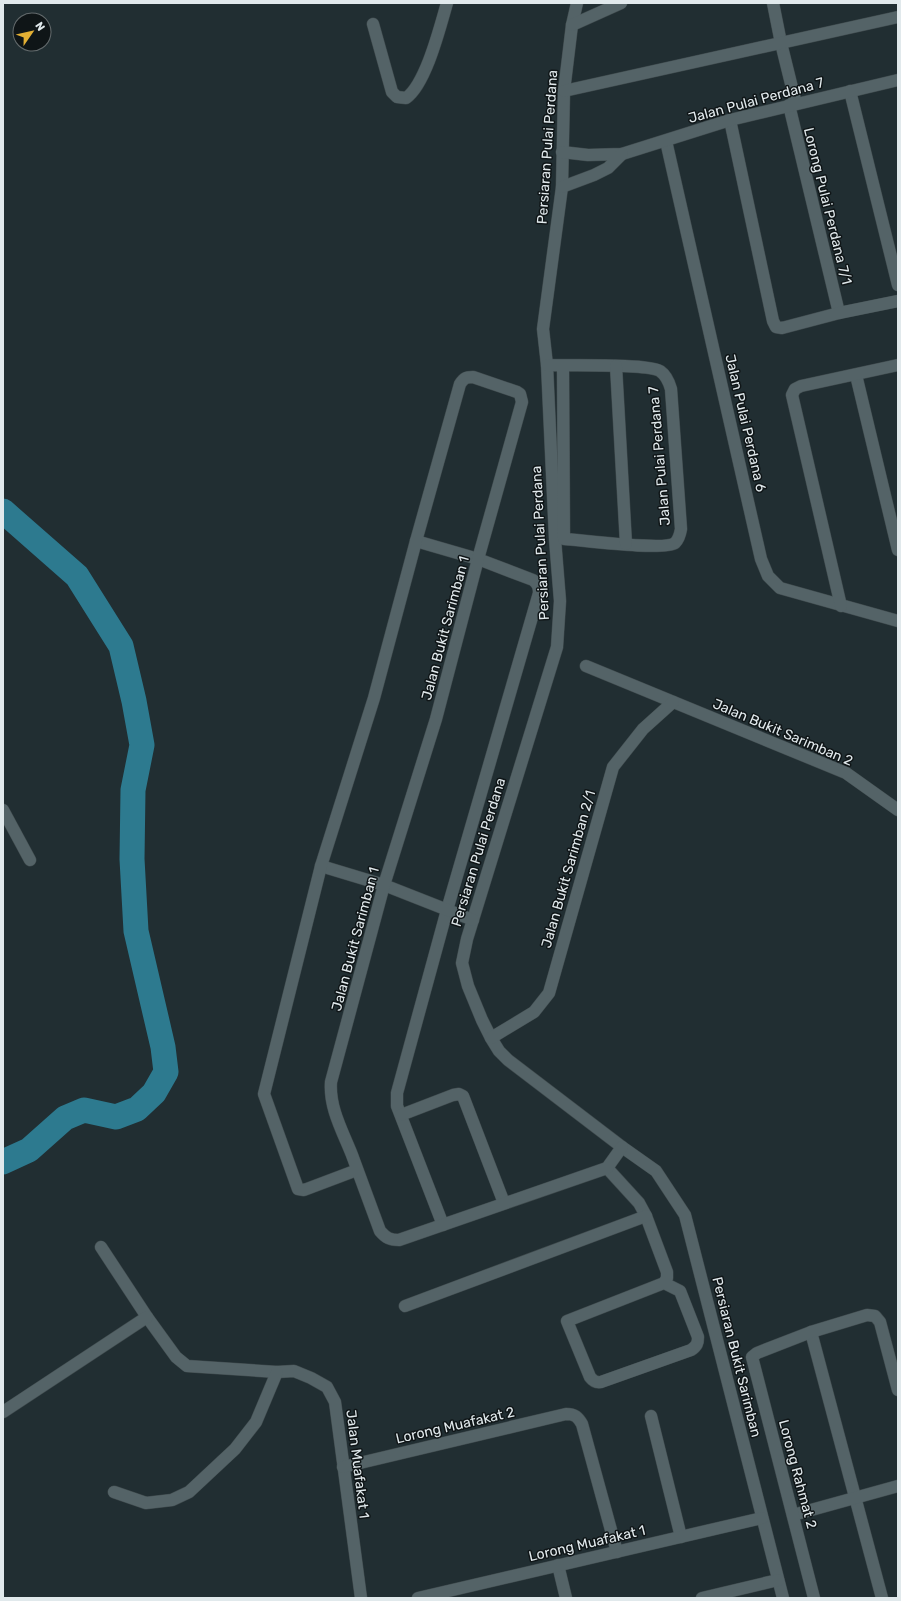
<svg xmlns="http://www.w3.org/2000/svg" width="901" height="1601" font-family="Rubik,sans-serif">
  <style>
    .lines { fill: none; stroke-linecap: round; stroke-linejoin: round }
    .river { stroke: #2d7a8f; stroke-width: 25 }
    .minor-casing { stroke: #3e494c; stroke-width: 13 }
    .minor { stroke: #546367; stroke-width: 12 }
    .labels { text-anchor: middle; stroke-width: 3; stroke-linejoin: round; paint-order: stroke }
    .street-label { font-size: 14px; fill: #e1e9ec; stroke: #0f1517 }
  </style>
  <rect width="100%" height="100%" fill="#212e32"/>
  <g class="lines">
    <!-- river -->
    <polyline class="river" points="3,511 77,576 121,646 134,701 142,745 133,790 132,859 136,931 163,1047 166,1072 154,1093 137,1109 116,1117 84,1110 65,1118 29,1150 3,1162"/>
    <!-- minor casing -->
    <g class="minor-casing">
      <g id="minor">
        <polyline points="577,3 572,25 564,91 562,187 543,329 547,365 555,539 560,601 557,647 467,939 462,963 468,986 482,1020 491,1038 499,1051 508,1060 622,1147 656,1171 685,1215 783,1598"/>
        <polyline points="773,3 781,43 796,104"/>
        <path d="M 373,24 L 392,92 L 397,97 L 406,98 C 426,84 440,27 447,3"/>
        <polyline points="572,25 621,3"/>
        <polyline points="564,91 898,17"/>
        <polyline points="850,91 898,285"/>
        <polyline points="789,105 839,313"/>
        <polyline points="730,120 773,321 776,327 782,328 839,313 898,301"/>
        <polyline points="666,141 761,559 768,576 780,588 898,621"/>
        <polyline points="562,152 588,155 622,154 730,120 898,80"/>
        <polyline points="562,187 594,175 608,168 622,154"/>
        <path d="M 547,365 C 567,366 647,363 660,371 C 666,375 669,382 671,389 L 681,529 C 680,535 679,539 675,543 C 664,551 581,540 564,539 L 563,366"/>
        <polyline points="616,366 626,544"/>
        <polyline points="856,375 898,550"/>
        <path d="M 416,541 L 478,559 L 533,580 C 538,584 539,587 539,593 L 447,910 L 397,1093 L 397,1106 L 443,1225"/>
        <polyline points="841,606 792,395 795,389 801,386 898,365"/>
        <polyline points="586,666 846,773 898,810"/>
        <polyline points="3,810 30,860"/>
        <polyline points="321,866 384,885 473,920"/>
        <polyline points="491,1038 534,1012 549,993 613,767 643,729 673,702"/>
        <polyline points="401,1115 453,1095 459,1094 463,1096 504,1203"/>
        <path d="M 607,1168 L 639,1203 L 646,1216 L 667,1272 L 667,1278 L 664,1283 L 567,1321 L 590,1377 C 593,1381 596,1383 601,1382 L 691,1350 C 697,1346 698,1343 698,1337 L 680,1291 L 664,1283"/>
        <path d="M 357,1170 L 304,1190 L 298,1189 L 264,1094 L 321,866 L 374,698 L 416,541 L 460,384 C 464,378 466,377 473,377 L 517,392 L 520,394 L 522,402 L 478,559 L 436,719 L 384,885 L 331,1082 C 329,1108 343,1132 352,1155 C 361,1180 371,1206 380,1231 C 386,1238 390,1240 399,1240 L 607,1168 L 622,1147"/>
        <polyline points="101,1247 147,1317 176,1357 187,1366 277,1372 294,1371 311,1378 327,1387 335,1402 361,1598"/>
        <polyline points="405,1306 646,1216"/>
        <polyline points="811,1332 882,1598"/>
        <polyline points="3,1412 147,1317"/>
        <polyline points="651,1416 681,1537"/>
        <path d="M 343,1467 L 566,1414 C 575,1414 578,1417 582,1424 L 617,1552"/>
        <polyline points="114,1492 146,1503 172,1500 189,1492 235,1449 256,1422 277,1372"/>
        <polyline points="793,1515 898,1486"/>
        <polyline points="558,1565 566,1598"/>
        <polyline points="418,1598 762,1518"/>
        <polyline points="702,1598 778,1580"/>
        <polyline points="814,1598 752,1357 757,1353 811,1332 867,1315 875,1316 880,1322 898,1390"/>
      </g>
    </g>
    <!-- minor -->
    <use href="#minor" class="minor"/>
  </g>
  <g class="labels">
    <!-- street labels -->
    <g class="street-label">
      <text transform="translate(756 100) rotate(-15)" y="5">Jalan Pulai Perdana 7</text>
      <text transform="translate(547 147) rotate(-86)" y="5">Persiaran Pulai Perdana</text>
      <text transform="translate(828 206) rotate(76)" y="5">Lorong Pulai Perdana 7/1</text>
      <text transform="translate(746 423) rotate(77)" y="5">Jalan Pulai Perdana 6</text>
      <text transform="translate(659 456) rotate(-95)" y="5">Jalan Pulai Perdana 7</text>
      <text transform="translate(540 543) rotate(-93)" y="5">Persiaran Pulai Perdana</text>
      <text transform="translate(445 628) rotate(-75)" y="5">Jalan Bukit Sarimban 1</text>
      <text transform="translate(783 732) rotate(23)" y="5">Jalan Bukit Sarimban 2</text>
      <text transform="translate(478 852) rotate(-73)" y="5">Persiaran Pulai Perdana</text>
      <text transform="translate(568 869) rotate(-74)" y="5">Jalan Bukit Sarimban 2/1</text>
      <text transform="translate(355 939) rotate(-75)" y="5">Jalan Bukit Sarimban 1</text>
      <text transform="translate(737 1357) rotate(76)" y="5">Persiaran Bukit Sarimban</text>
      <text transform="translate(455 1425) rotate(-13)" y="5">Lorong Muafakat 2</text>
      <text transform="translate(358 1464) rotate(83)" y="5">Jalan Muafakat 1</text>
      <text transform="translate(798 1474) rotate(75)" y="5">Lorong Rahmat 2</text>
      <text transform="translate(587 1543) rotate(-13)" y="5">Lorong Muafakat 1</text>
    </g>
  </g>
  <!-- border -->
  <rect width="901" height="1601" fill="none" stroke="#e1e9ec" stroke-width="8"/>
  <!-- north arrow -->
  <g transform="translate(32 32) rotate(56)"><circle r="19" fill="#0f1517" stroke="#636a6c"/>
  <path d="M0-3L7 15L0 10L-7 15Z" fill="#e2af34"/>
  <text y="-6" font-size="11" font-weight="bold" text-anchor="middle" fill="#e1e9ec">N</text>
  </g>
</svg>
